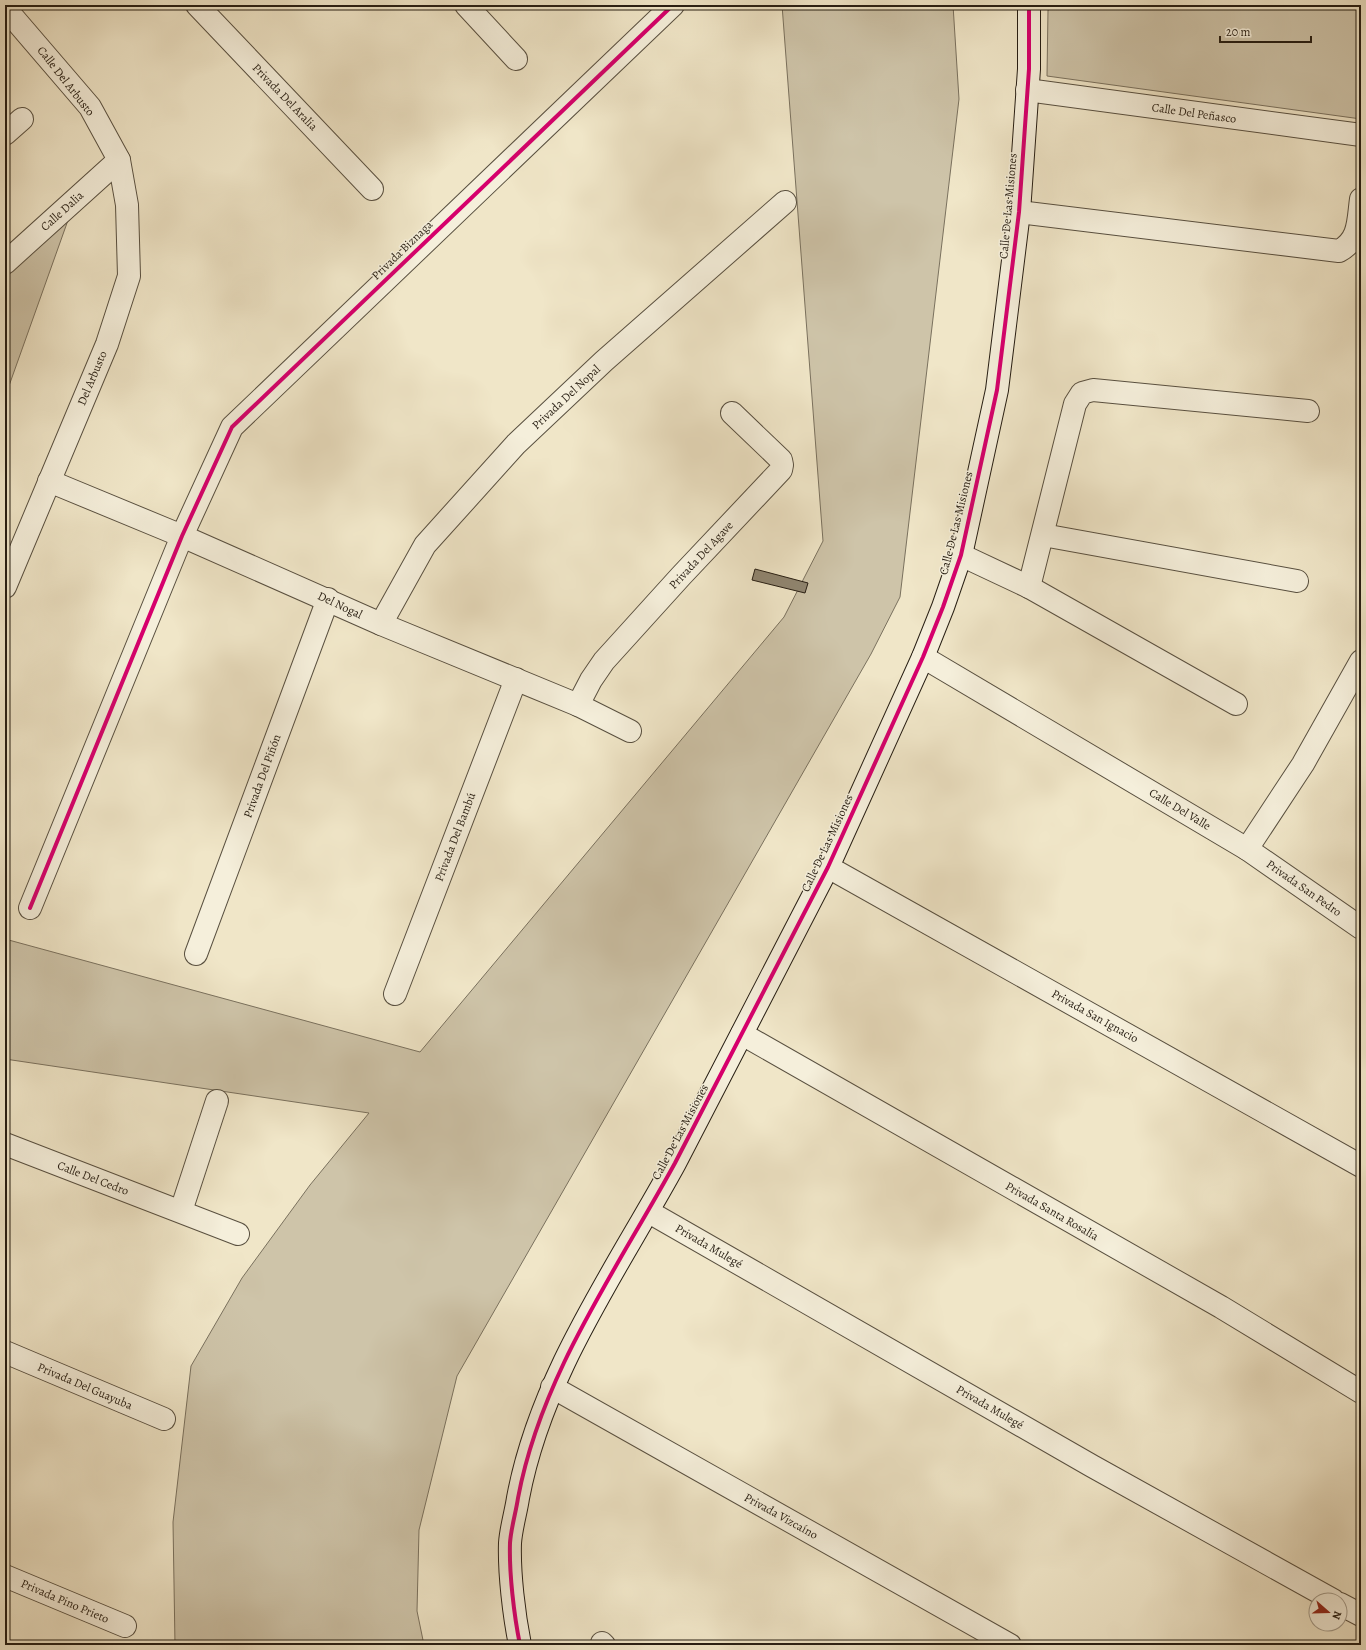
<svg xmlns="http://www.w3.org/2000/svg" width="1366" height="1650" font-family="Alegreya,serif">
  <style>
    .green { fill: #cec4a9; stroke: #7a715e }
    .building { fill: #908671; stroke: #271e13 }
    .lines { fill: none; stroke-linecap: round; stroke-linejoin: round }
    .street-casing { stroke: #595040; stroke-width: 24 }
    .secondary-casing { stroke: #271e13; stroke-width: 24 }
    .street { stroke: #f5efdb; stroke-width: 22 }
    .secondary { stroke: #f5efdb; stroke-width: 22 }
    .cycleway-casing { stroke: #f5efdb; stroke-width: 6 }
    .cycleway { stroke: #d6006c; stroke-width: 4 }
    .labels { text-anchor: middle; stroke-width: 3; stroke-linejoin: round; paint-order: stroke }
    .street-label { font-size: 12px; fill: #271e13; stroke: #f5efdb }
  </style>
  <rect width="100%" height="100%" fill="#f0e6c8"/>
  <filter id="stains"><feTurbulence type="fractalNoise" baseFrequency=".005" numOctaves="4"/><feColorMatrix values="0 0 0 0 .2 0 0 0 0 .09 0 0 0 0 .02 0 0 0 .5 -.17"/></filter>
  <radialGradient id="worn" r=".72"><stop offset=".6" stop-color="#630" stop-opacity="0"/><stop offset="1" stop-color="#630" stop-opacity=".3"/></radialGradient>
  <!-- green -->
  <g class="green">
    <polygon points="782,5 953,5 959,99 900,597 871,654 457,1376 419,1530 417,1611 424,1645 175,1645 173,1522 191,1366 242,1278 310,1185 369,1113 5,1059 5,939 420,1052 784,617 823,541"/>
    <polygon points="1063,5 1361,5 1361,119 1047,76 1048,10"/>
    <polygon points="72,209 5,397 5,274"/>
  </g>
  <!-- building -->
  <polygon class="building" points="755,569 808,583 805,593 752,580"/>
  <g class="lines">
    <!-- street casing -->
    <g class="street-casing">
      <g id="street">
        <polyline points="197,5 372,189"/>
        <polyline points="466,5 516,59"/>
        <polyline points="5,8 90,107 119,160 127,205 129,276 107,344 5,587"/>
        <polyline points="1027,90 1361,135"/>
        <polyline points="5,134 22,119"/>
        <path d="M 1019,212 L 1339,251 C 1360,240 1358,220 1361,199"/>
        <polyline points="5,263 119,160"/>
        <polyline points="49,481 182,536 381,624 578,705 630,731"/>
        <polyline points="1043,535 1297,581"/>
        <polyline points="961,555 1029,587 1236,704"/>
        <polyline points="1029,587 1075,404 1082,393 1093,390 1308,411"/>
        <polyline points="381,624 425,545 516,444 604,361 785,202"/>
        <polyline points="923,657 1247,849 1361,928"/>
        <polyline points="578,705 591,680 604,661 681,576 781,470 782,465 781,460 732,413"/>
        <polyline points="1247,849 1303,764 1361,661"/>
        <polyline points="828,867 1361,1166"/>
        <polyline points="30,908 182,536 232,427 673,5"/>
        <polyline points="196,954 328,599"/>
        <polyline points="395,994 516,679"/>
        <polyline points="742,1034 1221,1307 1361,1392"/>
        <polyline points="5,1144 238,1234"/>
        <polyline points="181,1211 217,1101"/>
        <polyline points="649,1212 1092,1466 1333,1600"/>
        <polyline points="5,1352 164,1419"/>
        <polyline points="552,1387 1010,1645"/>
        <polyline points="5,1576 125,1626"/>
        <polyline points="1340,1604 1361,1615"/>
        <polyline points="602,1643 604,1645"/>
      </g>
    </g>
    <!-- secondary casing -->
    <g class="secondary-casing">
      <path id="secondary" d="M 520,1645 C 514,1615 509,1573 510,1543 C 511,1528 516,1512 518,1498 C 541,1375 616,1271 675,1163 L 828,867 L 923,657 L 943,607 L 961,555 L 997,390 L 1019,212 L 1029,69 L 1029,5"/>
    </g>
    <!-- street -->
    <use href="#street" class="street"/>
    <!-- secondary -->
    <use href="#secondary" class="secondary"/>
    <!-- cycleway casing -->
    <g class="cycleway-casing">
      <g id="cycleway">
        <polyline points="30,908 182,536 232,427 673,5"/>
        <path d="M 520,1645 C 514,1615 509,1573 510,1543 C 511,1528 516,1512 518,1498 C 541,1375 616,1271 675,1163 L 828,867 L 923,657 L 943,607 L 961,555 L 997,390 L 1019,212 L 1029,69 L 1029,5"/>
      </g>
    </g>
    <!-- cycleway -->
    <use href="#cycleway" class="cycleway"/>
  </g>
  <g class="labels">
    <!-- street labels -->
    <g class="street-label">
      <text transform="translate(66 81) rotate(52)" y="4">Calle Del Arbusto</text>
      <text transform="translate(285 97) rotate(46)" y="4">Privada Del Aralia</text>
      <text transform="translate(1194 113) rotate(8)" y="4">Calle Del Peñasco</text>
      <text transform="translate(1008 206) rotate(-85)" y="4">Calle De Las Misiones</text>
      <text transform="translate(62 211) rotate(-42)" y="4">Calle Dalia</text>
      <text transform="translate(402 250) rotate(-44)" y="4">Privada Biznaga</text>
      <text transform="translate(92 378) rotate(-67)" y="4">Del Arbusto</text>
      <text transform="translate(566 397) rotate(-43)" y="4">Privada Del Nopal</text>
      <text transform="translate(956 523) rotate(-76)" y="4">Calle De Las Misiones</text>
      <text transform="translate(701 555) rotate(-47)" y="4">Privada Del Agave</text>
      <text transform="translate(340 605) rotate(25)" y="4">Del Nogal</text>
      <text transform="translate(262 776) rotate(-70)" y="4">Privada Del Piñón</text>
      <text transform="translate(1180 809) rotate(31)" y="4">Calle Del Valle</text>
      <text transform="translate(455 837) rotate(-69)" y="4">Privada Del Bambú</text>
      <text transform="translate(827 843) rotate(-65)" y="4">Calle De Las Misiones</text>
      <text transform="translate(1304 888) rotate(35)" y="4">Privada San Pedro</text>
      <text transform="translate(1095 1016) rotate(29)" y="4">Privada San Ignacio</text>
      <text transform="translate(680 1132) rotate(-62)" y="4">Calle De Las Misiones</text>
      <text transform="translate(93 1178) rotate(21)" y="4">Calle Del Cedro</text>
      <text transform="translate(1052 1211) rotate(30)" y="4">Privada Santa Rosalía</text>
      <text transform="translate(709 1246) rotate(30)" y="4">Privada Mulegé</text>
      <text transform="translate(85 1386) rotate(23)" y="4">Privada Del Guayuba</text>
      <text transform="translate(990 1407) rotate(30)" y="4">Privada Mulegé</text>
      <text transform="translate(781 1516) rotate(29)" y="4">Privada Vizcaíno</text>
      <text transform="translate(65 1601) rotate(23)" y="4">Privada Pino Prieto</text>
    </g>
  </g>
  <!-- margin -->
  <rect width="1366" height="1650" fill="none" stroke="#f0e6c8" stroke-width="20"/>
  <rect x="6" y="6" width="1354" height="1638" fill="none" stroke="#271e13" stroke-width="2"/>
  <rect x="10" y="10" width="1346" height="1630" fill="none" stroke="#271e13"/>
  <!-- north arrow -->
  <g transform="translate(1328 1612) rotate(110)"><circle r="19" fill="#f5efdb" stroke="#a39b8b"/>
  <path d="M0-3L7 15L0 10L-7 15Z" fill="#8f2418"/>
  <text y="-6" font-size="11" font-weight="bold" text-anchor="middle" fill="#271e13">N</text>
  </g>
  <!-- scale -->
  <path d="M1220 36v6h91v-6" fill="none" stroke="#271e13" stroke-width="2"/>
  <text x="1226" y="36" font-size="12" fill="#271e13" stroke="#f5efdb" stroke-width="3" paint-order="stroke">20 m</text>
  <rect width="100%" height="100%" filter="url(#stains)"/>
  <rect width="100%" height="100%" fill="url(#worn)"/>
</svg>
